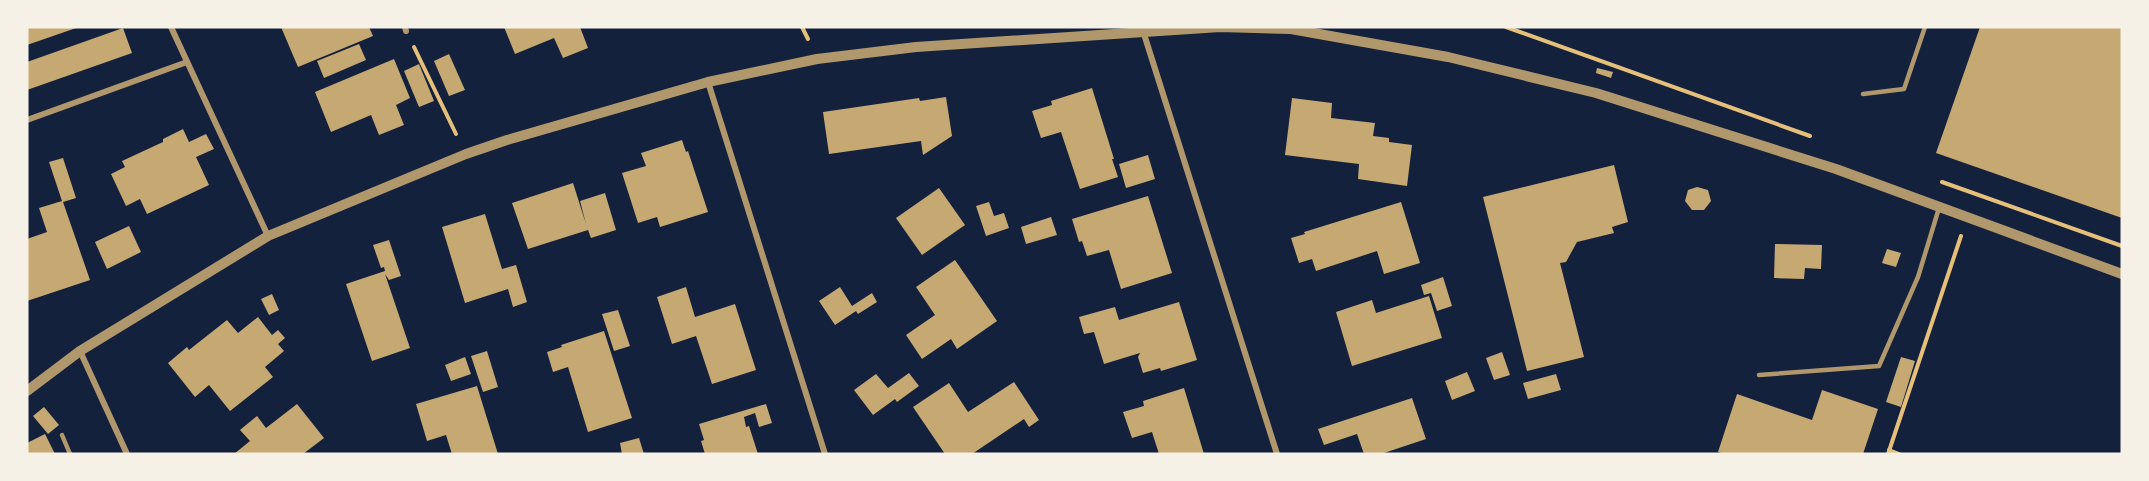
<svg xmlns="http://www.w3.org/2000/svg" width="2149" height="481" font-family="'Noto Serif',serif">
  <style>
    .building { fill: #c6a872 }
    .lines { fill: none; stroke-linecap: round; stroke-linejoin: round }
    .path { stroke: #e5c07b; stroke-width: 4 }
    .service { stroke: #b1986c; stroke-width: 4.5 }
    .minor { stroke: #b1986c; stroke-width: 6 }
    .tertiary { stroke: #b1986c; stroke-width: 10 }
  </style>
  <rect width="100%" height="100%" fill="#14213d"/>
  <!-- building -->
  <g class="building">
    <polygon points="27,27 79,27 27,45"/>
    <polygon points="281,27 369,27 373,36 298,67"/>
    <polygon points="504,27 580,27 588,48 563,58 554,38 515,54"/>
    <polygon points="1980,27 2122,27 2122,218 1936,153"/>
    <polygon points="123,28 132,53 27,90 27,62"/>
    <polygon points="359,44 366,60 324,78 317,61"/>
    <polygon points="449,54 465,90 449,96 434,61"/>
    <polygon points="394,59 410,98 396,105 404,125 379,135 371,115 331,132 315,92"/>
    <polygon points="419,64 434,101 419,107 404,71"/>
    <polygon points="1597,68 1613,72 1611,78 1596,73"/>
    <polygon points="1092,88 1114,159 1112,159 1118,177 1080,189 1061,132 1041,138 1032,111 1052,105 1051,101"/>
    <polygon points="946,97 952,136 923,155 921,141 829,154 823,112 919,98 920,101"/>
    <polygon points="1292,98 1332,103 1331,118 1375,123 1373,136 1389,138 1389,142 1412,145 1407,186 1358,179 1359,164 1285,155"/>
    <polygon points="183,129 189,142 206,134 214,149 196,157 209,185 147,214 140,199 126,206 111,174 125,167 122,161 163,142 163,139"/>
    <polygon points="682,140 686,152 688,151 708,212 660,227 657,217 638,223 622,173 646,166 641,153"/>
    <polygon points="1148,155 1155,179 1126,188 1119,164"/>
    <polygon points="63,158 76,198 63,202 90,280 27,301 27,239 47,232 39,208 62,201 49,162"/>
    <polygon points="1614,165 1628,222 1612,227 1614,233 1577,242 1566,262 1560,263 1584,357 1527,371 1483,197"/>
    <polygon points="573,183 586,224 580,201 605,193 616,230 591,238 588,230 528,249 512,203"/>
    <polygon points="1697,187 1708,190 1711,201 1704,210 1692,210 1685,201 1688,190"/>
    <polygon points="939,188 965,225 922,255 896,218"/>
    <polygon points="1148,196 1172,273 1121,289 1109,250 1087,256 1082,241 1079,242 1072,219"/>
    <polygon points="989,202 994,216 1004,213 1009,228 986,236 976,206"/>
    <polygon points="1401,202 1420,263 1384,274 1377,251 1316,271 1312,259 1299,263 1291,238 1305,234 1304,232"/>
    <polygon points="485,214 502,269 516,265 527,302 513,307 508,289 465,303 442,227"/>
    <polygon points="1051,217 1057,235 1026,244 1021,227"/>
    <polygon points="129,226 141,252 107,269 95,242"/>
    <polygon points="389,240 401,276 389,280 385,274 410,348 372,361 346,284 385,271 384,267 381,268 373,245"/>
    <polygon points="1775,244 1822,245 1821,269 1805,268 1804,279 1774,278"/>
    <polygon points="1887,249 1901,253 1896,267 1882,263"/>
    <polygon points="955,260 997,321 957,349 951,339 922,359 906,335 935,315 916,287"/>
    <polygon points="1443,277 1452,306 1437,311 1431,293 1424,295 1421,285"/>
    <polygon points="686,287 695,317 735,304 756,370 712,384 696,336 672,344 657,297"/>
    <polygon points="840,287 852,306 872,293 877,302 858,314 856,311 835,325 819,301"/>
    <polygon points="272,294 279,310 269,315 261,299"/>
    <polygon points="1429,296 1442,338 1352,366 1336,312 1372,300 1376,313"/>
    <polygon points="1179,302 1197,360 1161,371 1160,368 1143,373 1138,357 1140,353 1104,364 1094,332 1084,334 1079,317 1115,307 1119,320"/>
    <polygon points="618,310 630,346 614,351 602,314"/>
    <polygon points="258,317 272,335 278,330 285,338 278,344 284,351 265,367 273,377 230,411 209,385 195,397 168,363 187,347 189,350 227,320 238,333"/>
    <polygon points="604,331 632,418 588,432 568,367 553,372 547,352 562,347 561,345"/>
    <polygon points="487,351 498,387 483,392 471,356"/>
    <polygon points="1502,352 1510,375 1494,380 1486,358"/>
    <polygon points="465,357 471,374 451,381 445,365"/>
    <polygon points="1901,357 1915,361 1901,407 1886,402"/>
    <polygon points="1467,372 1475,391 1452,400 1445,381"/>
    <polygon points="909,373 919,386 897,402 895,399 873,415 854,390 876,374 888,388"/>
    <polygon points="1556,374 1561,390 1528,399 1523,383"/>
    <polygon points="1014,382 1039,420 1029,427 1024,419 972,454 945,454 913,407 949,383 968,412"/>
    <polygon points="477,386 498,454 452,454 446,435 427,441 416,404"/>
    <polygon points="1184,388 1204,454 1159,454 1152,432 1132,438 1123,412 1144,406 1143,401"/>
    <polygon points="1822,390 1878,409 1863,454 1724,454 1718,452 1737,394 1812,420"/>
    <polygon points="1412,398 1426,439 1381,454 1364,454 1357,434 1324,445 1318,429"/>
    <polygon points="297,404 324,438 303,454 234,454 250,441 240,430 257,416 266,428"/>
    <polygon points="766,404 772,423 759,427 755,413 744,417 746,427 749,426 758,454 705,454 701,441 704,440 699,424"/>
    <polygon points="44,407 59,425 48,434 33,416"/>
    <polygon points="45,434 55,454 27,454 27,443"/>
    <polygon points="639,438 644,454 622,454 620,443"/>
  </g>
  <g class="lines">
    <!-- path -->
    <g class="path">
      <polyline points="802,27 808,39"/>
      <polyline points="1506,27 1810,136"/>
      <polyline points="414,47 456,134"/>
      <polyline points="1942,182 2122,246"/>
      <polyline points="1889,450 1899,454"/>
      <polyline points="1888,454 1961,236"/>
    </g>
    <!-- service -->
    <g class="service">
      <polyline points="1863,94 1904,89 1925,27"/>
      <polyline points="1759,375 1879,366 1918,277 1939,208"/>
      <polyline points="62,435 70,454"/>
    </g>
    <!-- minor -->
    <g class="minor">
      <polyline points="171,27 268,236"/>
      <polyline points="405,27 406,31"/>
      <polyline points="1144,34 1277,454"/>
      <polyline points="708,82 825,454"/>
      <polyline points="27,120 187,62"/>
      <polyline points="80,351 127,454"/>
    </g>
    <!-- tertiary -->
    <polyline class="tertiary" points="27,391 80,351 268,236 466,154 507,140 708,82 817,59 916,47 1220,27 1291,29 1448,57 1596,93 1836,169 2122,274"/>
  </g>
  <!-- border -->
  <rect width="2149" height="481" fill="none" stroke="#f6f1e7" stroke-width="57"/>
</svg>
